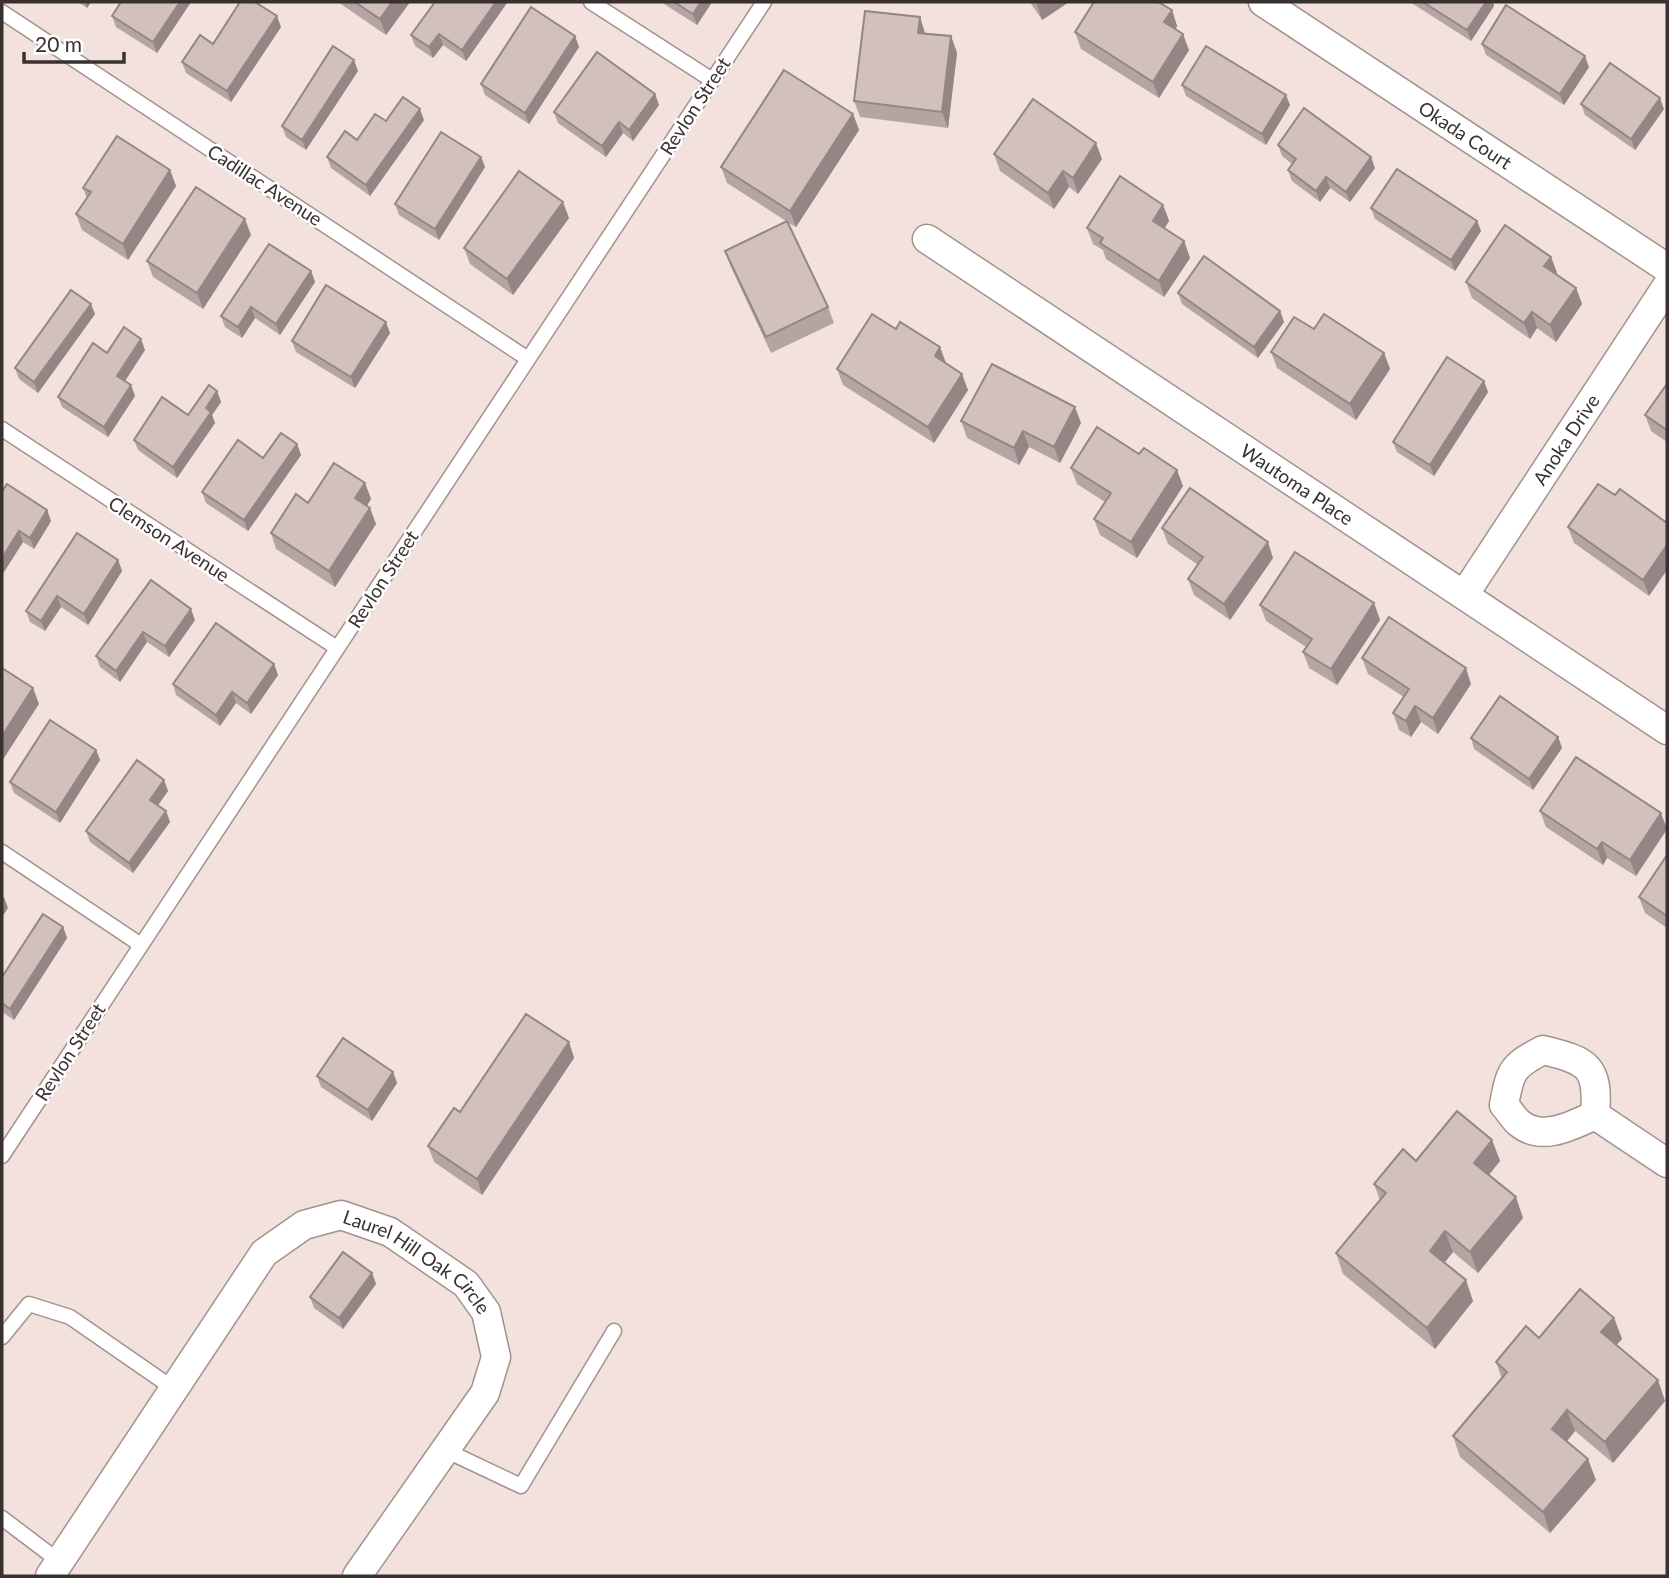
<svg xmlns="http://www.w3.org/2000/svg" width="1669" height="1578" font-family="Lato,sans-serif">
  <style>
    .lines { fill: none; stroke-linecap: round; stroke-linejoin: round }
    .lane-casing { stroke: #a2928d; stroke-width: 17 }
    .street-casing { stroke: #a2928d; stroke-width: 31 }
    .lane { stroke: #fff; stroke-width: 14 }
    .street { stroke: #fff; stroke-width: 28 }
    .wall { fill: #b5a5a2 }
    .shaded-wall { fill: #938684 }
    .building { fill: #d2c0bc; stroke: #938684; stroke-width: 2 }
    .labels { text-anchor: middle; stroke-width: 5; stroke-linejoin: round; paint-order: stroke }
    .street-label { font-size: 19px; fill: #38312f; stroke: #fff }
  </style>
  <rect width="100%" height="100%" fill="#f3e1dd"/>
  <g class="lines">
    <!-- lane casing -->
    <g class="lane-casing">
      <g id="lane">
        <polyline points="591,2 712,80"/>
        <polyline points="2,12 528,359"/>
        <polyline points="2,429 337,648"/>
        <polyline points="2,852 141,945"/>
        <polyline points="2,1156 764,2"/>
        <polyline points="2,1337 29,1304 70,1317 174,1389"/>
        <polyline points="445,1450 521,1486 614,1331"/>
        <polyline points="2,1518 60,1562"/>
      </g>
    </g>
    <!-- street casing -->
    <g class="street-casing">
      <g id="street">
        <path id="s1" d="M 1263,2 L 1667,268"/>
        <path id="s2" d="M 927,239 L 1667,730"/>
        <path id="s3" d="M 1464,595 L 1667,286"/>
        <path d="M 1543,1050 C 1588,1061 1599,1066 1595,1115 C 1571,1126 1542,1142 1519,1123 C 1513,1118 1509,1110 1504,1105 C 1510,1071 1512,1066 1543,1050 Z"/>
        <polyline points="1595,1115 1667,1163"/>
        <path id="s4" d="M 50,1576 L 264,1253 L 304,1225 L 341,1215 L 390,1232 L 466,1284 L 486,1312 L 496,1357 L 485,1393 L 357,1576"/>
      </g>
    </g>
    <!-- lane -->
    <use href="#lane" class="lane"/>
    <!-- street -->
    <use href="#street" class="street"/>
  </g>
  <!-- wall -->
  <g class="wall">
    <polygon points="78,2 91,2 87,8"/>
    <polygon points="121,2 191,2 157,53 116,27 112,16"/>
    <polygon points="338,2 410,2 386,35"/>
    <polygon points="435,2 506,2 507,3 466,61 443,45 433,58 415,46 411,35"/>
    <polygon points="661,2 712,2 697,25"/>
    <polygon points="1030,2 1069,2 1042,20"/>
    <polygon points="1410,2 1493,2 1494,6 1471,41"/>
    <polygon points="1172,10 1177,26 1176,29 1189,50 1159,98 1081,49 1075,32"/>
    <polygon points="281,27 231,102 186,73 182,62"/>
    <polygon points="925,34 951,36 957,53 948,128 860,117 854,101"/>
    <polygon points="575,36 579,47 529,124 485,95 481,84"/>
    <polygon points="1482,44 1589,67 1564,105 1486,55"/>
    <polygon points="358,71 306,150 286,137 282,126"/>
    <polygon points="1182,85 1290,105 1266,145 1186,96"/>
    <polygon points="655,94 659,105 633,141 623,133 606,157 558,123 554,112"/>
    <polygon points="1581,104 1664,109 1635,150 1585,115"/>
    <polygon points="853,114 859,130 796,227 788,223 828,307 834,323 771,353 731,267 725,251 786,221 727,183 721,167"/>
    <polygon points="424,120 370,196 331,168 327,157 357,140"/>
    <polygon points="1278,145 1375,168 1350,202 1330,188 1320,202 1292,181 1288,170 1292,164 1282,156"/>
    <polygon points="994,154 1102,159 1078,194 1069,187 1054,209 1000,171"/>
    <polygon points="481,157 485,167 439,240 399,215 395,204"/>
    <polygon points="170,170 176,186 128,260 82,230 76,214 87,198 83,188"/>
    <polygon points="1163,205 1169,221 1164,229 1184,241 1190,258 1164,297 1106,259 1103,250 1093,244 1087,228"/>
    <polygon points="1371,208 1477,221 1481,231 1455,271 1375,219"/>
    <polygon points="569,218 513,295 470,264 464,248"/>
    <polygon points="251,235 203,309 153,277 147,261"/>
    <polygon points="1551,257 1557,273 1556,274 1576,288 1582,304 1556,342 1537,328 1530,339 1472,298 1466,282"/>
    <polygon points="311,271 315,282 280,335 255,318 242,338 225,327 221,316"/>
    <polygon points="1178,293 1280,311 1284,322 1258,358 1182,304"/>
    <polygon points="95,314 38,393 19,379 15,368"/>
    <polygon points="1314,329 1384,353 1390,369 1356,420 1277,368 1271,352"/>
    <polygon points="390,333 355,388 296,352 292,341"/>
    <polygon points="145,350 125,381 131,385 135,396 108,437 62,407 58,397 107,353"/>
    <polygon points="946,363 968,390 934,443 843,385 837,369"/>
    <polygon points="1667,384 1667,442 1651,431 1645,415"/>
    <polygon points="217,391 221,402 212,415 215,423 177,478 138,450 134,440 188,415"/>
    <polygon points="1488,392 1434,476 1397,452 1393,442"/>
    <polygon points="961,421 1081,423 1060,463 1029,447 1019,465 967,438"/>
    <polygon points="297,444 301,455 248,531 206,503 202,492 263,458"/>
    <polygon points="1071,468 1183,486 1137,558 1100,535 1094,519 1105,502 1077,484"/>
    <polygon points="365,483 371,499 367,506 376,524 335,587 276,549 271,533 308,503"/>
    <polygon points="2,492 47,510 51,521 34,549 23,542 2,575"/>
    <polygon points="1615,495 1649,596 1574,543 1568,527"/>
    <polygon points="1162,528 1273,558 1230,620 1194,595 1188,579 1198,565 1168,544"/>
    <polygon points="118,560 122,571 88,625 61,607 45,631 30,622 26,611"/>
    <polygon points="151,580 195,620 169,657 147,642 120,682 100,667 96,656"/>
    <polygon points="1374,603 1380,620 1337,685 1309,668 1303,652 1306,647 1266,621 1260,605"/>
    <polygon points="1362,658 1471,684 1438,734 1421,722 1411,737 1399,730 1393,713 1404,697 1368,674"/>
    <polygon points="274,664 278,675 251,714 236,703 220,726 176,695 173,684"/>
    <polygon points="1558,737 1562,748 1533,790 1474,749 1471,738"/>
    <polygon points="96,750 100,760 60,823 14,793 10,782"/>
    <polygon points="164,780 168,791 158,805 166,811 170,822 133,873 90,842 86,831"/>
    <polygon points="1540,811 1667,829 1636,876 1607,858 1603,865 1546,827"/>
    <polygon points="1667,855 1667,928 1645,913 1639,897"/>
    <polygon points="63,927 67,938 14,1020 2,1012 2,977"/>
    <polygon points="569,1042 574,1058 482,1195 434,1162 428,1146 460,1112"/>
    <polygon points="393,1072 397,1083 372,1121 321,1087 317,1076"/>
    <polygon points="1492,1140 1500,1161 1489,1175 1523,1218 1478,1273 1453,1252 1444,1263 1473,1301 1435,1349 1343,1274 1336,1253 1380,1200 1374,1184 1416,1161"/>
    <polygon points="372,1273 376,1284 343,1329 314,1308 310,1297"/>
    <polygon points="1614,1318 1622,1339 1616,1345 1665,1401 1613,1463 1575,1431 1567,1441 1596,1480 1550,1533 1460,1457 1453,1436 1502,1379 1496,1362 1539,1338"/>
  </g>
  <!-- shaded-wall -->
  <g class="shaded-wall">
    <polygon points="85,2 91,2 87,8"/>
    <polygon points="180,2 191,2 157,53 153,42"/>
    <polygon points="392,2 410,2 386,35 380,19"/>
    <polygon points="496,2 506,2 507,3 466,61 462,50"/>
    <polygon points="701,2 712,2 697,25 693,14"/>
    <polygon points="1040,2 1069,2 1042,20 1037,4"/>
    <polygon points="1486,2 1493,2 1494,6 1471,41 1467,30"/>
    <polygon points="1172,10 1177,26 1170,38 1164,22"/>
    <polygon points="277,16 281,27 231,102 227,91"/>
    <polygon points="920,17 925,33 918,33"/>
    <polygon points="439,34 443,45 433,58 429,47"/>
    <polygon points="1183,34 1189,50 1159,98 1153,82"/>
    <polygon points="575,36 579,47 529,124 525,113"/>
    <polygon points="951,36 957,53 948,128 942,112"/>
    <polygon points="1585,56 1589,67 1564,105 1560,94"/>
    <polygon points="354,60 358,71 306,150 302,140"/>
    <polygon points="655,94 659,105 633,141 629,130"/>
    <polygon points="1286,95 1290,105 1266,145 1262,134"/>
    <polygon points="1660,98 1664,109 1635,150 1631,139"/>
    <polygon points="420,109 424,120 370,196 366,185"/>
    <polygon points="853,114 859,130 796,227 790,211"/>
    <polygon points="619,122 623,133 606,157 602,146"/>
    <polygon points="1096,143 1102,159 1078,194 1073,178"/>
    <polygon points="481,157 485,167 439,240 435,229"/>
    <polygon points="1371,157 1375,168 1350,202 1346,192"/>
    <polygon points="170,170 176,186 128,260 123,244"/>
    <polygon points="1063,171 1069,187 1054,209 1048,193"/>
    <polygon points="1326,177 1330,188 1320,202 1316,191"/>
    <polygon points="563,202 569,218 513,295 507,279"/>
    <polygon points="1163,205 1169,221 1159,237 1153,221"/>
    <polygon points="245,219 251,235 203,309 197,293"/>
    <polygon points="1477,221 1481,231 1455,271 1451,260"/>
    <polygon points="1184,241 1190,258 1164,297 1159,281"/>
    <polygon points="1551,257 1557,273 1550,282 1544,266"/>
    <polygon points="311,271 315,282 280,335 276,324"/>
    <polygon points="1576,288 1582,304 1556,342 1550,325"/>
    <polygon points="91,304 95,314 38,393 34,382"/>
    <polygon points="251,307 255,318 242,338 238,327"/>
    <polygon points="1280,311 1284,322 1258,358 1254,347"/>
    <polygon points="1532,312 1537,328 1530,339 1524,323"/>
    <polygon points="386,322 390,333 355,388 351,377"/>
    <polygon points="141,339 145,350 121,387 117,376"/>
    <polygon points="940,347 946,363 935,356"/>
    <polygon points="1384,353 1390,369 1356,420 1350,404"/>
    <polygon points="962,374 968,390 934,443 928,427"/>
    <polygon points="1484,381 1488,392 1434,476 1430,465"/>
    <polygon points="131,385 135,396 108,437 104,427"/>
    <polygon points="217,391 221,402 212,415 215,423 177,478 173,467 206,408"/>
    <polygon points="1075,407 1081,423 1060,463 1054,447"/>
    <polygon points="1023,431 1029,447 1019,465 1014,448"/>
    <polygon points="297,444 301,455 248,531 244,520"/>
    <polygon points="1177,470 1183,486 1137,558 1131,542"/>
    <polygon points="365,483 371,499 361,514 355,498"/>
    <polygon points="370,508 376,524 335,587 329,571"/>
    <polygon points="47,510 51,521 34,549 30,538"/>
    <polygon points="19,531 23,542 2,575 2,558"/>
    <polygon points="1268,542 1273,558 1230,620 1224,604"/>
    <polygon points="1667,545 1667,570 1649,596 1643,580"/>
    <polygon points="118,560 122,571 88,625 84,614"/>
    <polygon points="57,596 61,607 45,631 41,621"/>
    <polygon points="1374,603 1380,620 1337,685 1331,669"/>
    <polygon points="191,609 195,620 169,657 165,646"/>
    <polygon points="143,632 147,642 120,682 116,671"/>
    <polygon points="274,664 278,675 251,714 247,703"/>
    <polygon points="1466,668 1471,684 1438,734 1433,718"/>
    <polygon points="33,688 39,704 2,761 2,736"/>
    <polygon points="232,692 236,703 220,726 216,715"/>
    <polygon points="1415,706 1421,722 1411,737 1406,721"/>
    <polygon points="1558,737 1562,748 1533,790 1529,779"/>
    <polygon points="96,750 100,760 60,823 56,812"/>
    <polygon points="164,780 168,791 154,811 150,800"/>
    <polygon points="166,811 170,822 133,873 129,863"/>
    <polygon points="1661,813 1667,829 1636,876 1630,860"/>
    <polygon points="1602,842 1607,858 1603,865 1597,849"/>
    <polygon points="4,897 8,908 2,917 2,900"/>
    <polygon points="63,927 67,938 14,1020 10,1009"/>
    <polygon points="569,1042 574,1058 482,1195 477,1179"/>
    <polygon points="393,1072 397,1083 372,1121 368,1110"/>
    <polygon points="1492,1140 1500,1161 1481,1184 1474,1163"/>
    <polygon points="1516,1197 1523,1218 1478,1273 1470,1252"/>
    <polygon points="1445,1231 1453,1252 1437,1272 1430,1251"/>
    <polygon points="372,1273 376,1284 343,1329 339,1318"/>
    <polygon points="1466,1280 1473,1301 1435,1349 1427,1328"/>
    <polygon points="1614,1318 1622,1339 1609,1353 1601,1332"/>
    <polygon points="1658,1380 1665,1401 1613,1463 1605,1442"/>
    <polygon points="1567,1410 1575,1431 1560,1450 1552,1429"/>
    <polygon points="1588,1459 1596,1480 1550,1533 1543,1512"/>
  </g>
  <!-- building -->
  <g class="building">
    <polygon points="121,2 180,2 153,42 112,16"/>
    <polygon points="240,2 255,2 277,16 227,91 182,62 200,35 213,44"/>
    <polygon points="355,2 392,2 380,19"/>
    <polygon points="435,2 496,2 462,50 439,34 429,47 411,35"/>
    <polygon points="674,2 701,2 693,14"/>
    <polygon points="1094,2 1158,2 1172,10 1164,22 1183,34 1153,82 1075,32"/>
    <polygon points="1423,2 1486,2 1467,30"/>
    <polygon points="1506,5 1585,56 1560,94 1482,44"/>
    <polygon points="531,7 575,36 525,113 481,84"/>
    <polygon points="865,11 920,17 918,33 951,36 942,112 854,101"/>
    <polygon points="333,46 354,60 302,140 282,126"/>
    <polygon points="1206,46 1286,95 1262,134 1182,85"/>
    <polygon points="597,52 655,94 629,130 619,122 602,146 554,112"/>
    <polygon points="1610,63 1660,98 1631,139 1581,104"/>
    <polygon points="784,70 853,114 790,211 721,167"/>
    <polygon points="403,97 420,109 366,185 327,157 345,131 357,140 375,114 386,121"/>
    <polygon points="1033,99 1096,143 1073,178 1063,171 1048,193 994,154"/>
    <polygon points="1304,108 1371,157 1346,192 1326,177 1316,191 1288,170 1296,159 1278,145"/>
    <polygon points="441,132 481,157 435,229 395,204"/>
    <polygon points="117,136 170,170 123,244 76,214 91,192 83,188"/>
    <polygon points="1397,169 1477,221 1451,260 1371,208"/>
    <polygon points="519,171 563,202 507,279 464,248"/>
    <polygon points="1120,176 1163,205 1153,221 1184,241 1159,281 1100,243 1103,238 1087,228"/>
    <polygon points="196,187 245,219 197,293 147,261"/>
    <polygon points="787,221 828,307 766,337 725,251"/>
    <polygon points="1505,225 1551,257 1544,266 1576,288 1550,325 1532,312 1524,323 1466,282"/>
    <polygon points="269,244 311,271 276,324 251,307 238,327 221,316"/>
    <polygon points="1204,256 1280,311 1254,347 1178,293"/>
    <polygon points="326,285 386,322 351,377 292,341"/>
    <polygon points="71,290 91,304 34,382 15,368"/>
    <polygon points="872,314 896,329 900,322 940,347 935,356 962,374 928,427 837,369"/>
    <polygon points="1324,314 1384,353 1350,404 1271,352 1294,317 1314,329"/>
    <polygon points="124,327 141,339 117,376 131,385 104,427 58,397 93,343 107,353"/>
    <polygon points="1447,357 1484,381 1430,465 1393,442"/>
    <polygon points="992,364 1075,407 1054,447 1023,431 1014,448 961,421"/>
    <polygon points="1667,384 1667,430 1645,415"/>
    <polygon points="209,385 217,391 206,408 211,412 173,467 134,440 162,397 188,415"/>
    <polygon points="1097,427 1139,454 1144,448 1177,470 1131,542 1094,519 1111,493 1071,468"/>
    <polygon points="281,433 297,444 244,520 202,492 238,440 263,458"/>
    <polygon points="334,463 365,483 355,498 370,508 329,571 271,533 296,494 308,503"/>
    <polygon points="7,484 47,510 30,538 19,531 2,558 2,492"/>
    <polygon points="1598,484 1615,495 1620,489 1667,523 1667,545 1643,580 1568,527"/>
    <polygon points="1190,488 1268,542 1224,604 1188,579 1203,557 1162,528"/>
    <polygon points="77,533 118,560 84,614 57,596 41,621 26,611"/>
    <polygon points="1295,552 1374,603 1331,669 1303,652 1312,639 1260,605"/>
    <polygon points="151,580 191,609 165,646 143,632 116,671 96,656"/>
    <polygon points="1389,617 1466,668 1433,718 1415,706 1406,721 1393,713 1409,689 1362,658"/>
    <polygon points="216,623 274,664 247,703 232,692 216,715 173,684"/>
    <polygon points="2,668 33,688 2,736"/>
    <polygon points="1500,696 1558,737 1529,779 1471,738"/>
    <polygon points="50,720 96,750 56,812 10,782"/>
    <polygon points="1576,757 1661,813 1630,860 1602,842 1597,849 1540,811"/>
    <polygon points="137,760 164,780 150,800 166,811 129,863 86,831"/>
    <polygon points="1667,855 1667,916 1639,897"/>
    <polygon points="43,914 63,927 10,1009 2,1003 2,977"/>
    <polygon points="526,1014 569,1042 477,1179 428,1146 454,1108 460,1112"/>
    <polygon points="343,1038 393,1072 368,1110 317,1076"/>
    <polygon points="1457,1111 1492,1140 1474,1163 1516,1197 1470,1252 1445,1231 1430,1251 1466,1280 1427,1328 1336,1253 1386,1193 1374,1184 1403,1149 1416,1161"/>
    <polygon points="343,1252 372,1273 339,1318 310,1297"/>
    <polygon points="1580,1289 1614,1318 1601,1332 1658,1380 1605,1442 1567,1410 1552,1429 1588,1459 1543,1512 1453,1436 1507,1372 1496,1362 1526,1326 1539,1338"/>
  </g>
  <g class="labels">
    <!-- street labels -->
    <g class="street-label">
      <text transform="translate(695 106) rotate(-57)" y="7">Revlon Street</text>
      <text dy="7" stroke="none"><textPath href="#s1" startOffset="242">Okada Court</textPath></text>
      <text transform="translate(265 185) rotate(33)" y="7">Cadillac Avenue</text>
      <text dy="7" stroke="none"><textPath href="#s3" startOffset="186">Anoka Drive</textPath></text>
      <text dy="7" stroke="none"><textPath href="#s2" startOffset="444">Wautoma Place</textPath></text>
      <text transform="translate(169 539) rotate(33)" y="7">Clemson Avenue</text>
      <text transform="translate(383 579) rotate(-57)" y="7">Revlon Street</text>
      <text transform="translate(70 1052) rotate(-57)" y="7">Revlon Street</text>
      <text dy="7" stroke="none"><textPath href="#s4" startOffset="565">Laurel Hill Oak Circle</textPath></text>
    </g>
  </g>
  <!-- border -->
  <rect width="1669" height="1578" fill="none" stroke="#38312f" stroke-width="7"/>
  <!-- scale -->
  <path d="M24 52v10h100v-10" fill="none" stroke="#38312f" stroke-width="3.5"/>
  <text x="35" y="52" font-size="21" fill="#38312f" stroke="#ffffff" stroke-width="5" paint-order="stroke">20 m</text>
</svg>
